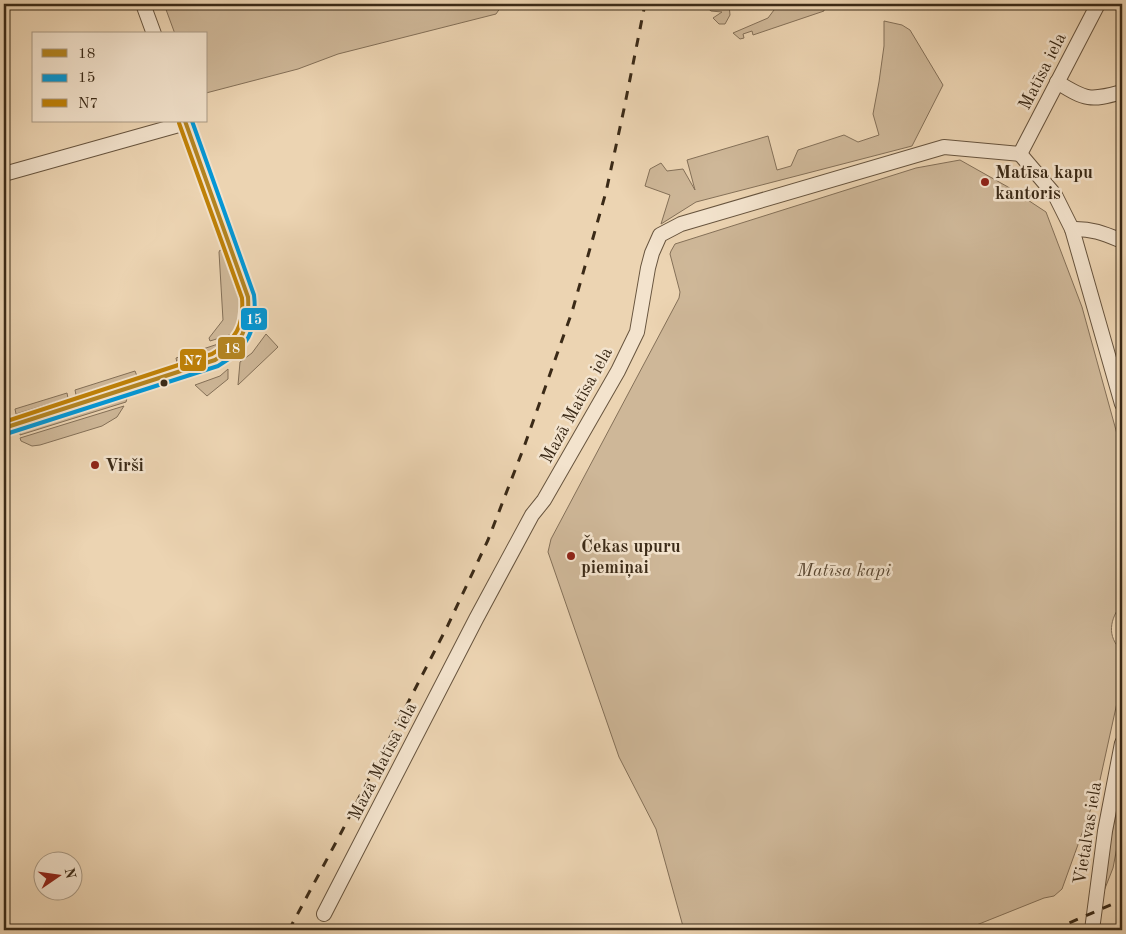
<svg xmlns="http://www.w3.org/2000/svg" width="1126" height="934" font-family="'Old Standard TT',serif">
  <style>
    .green { fill: #ceb798; stroke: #847058 }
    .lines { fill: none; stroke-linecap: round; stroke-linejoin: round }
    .minor-casing { stroke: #67543e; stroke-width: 16 }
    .minor { stroke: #f3e3cd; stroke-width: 14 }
    .rail { stroke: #3b2a17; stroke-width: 3; stroke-dasharray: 9 9; stroke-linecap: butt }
    .bus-1-casing { stroke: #f3e3cd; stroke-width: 8 }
    .bus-2-casing { stroke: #f3e3cd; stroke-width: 8 }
    .bus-3-casing { stroke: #f3e3cd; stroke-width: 8 }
    .bus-1 { stroke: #b38421; stroke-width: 4 }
    .bus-2 { stroke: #0397d6; stroke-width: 4 }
    .bus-3 { stroke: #bf8107; stroke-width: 4 }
    .poi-dot { fill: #8f2418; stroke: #f3e3cd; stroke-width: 2 }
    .bus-dot { fill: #3b2a17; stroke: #f3e3cd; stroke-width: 2 }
    .labels { text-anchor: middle; stroke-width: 5; stroke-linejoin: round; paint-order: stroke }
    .street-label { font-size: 18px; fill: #3b2a17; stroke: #f3e3cd }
    .poi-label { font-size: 18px; font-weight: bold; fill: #3b2a17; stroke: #f3e3cd; text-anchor: start }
    .park-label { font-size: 18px; font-style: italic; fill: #584631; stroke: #f3e3cd }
    .line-badge { stroke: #f3e3cd; stroke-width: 2 }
    .badge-label { font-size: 14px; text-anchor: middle; font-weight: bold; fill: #fff }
  </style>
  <rect width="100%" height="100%" fill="#ecd4b2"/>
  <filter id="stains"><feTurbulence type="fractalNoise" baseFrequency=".004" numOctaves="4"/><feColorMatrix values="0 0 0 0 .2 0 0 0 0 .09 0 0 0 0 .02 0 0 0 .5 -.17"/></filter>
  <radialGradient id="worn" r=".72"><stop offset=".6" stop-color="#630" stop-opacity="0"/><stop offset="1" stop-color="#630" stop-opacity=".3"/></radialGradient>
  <!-- green -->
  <g class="green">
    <polygon points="164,4 503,4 496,14 338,54 298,69 206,93 206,34 175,34"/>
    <polygon points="703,4 729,4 730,15 725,24 719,24 713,18 722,12 711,11"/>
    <polygon points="776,4 824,4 824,11 753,35 752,31 743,34 744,38 740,39 733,33 768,18 777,6"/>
    <polygon points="884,21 902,25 910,30 943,85 912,146 696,202 661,224 670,195 645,186 650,169 661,163 667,171 683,169 695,190 687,160 768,136 777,170 791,166 798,150 844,135 858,142 879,135 873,114 879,82 884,46"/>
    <path d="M 960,160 L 1008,187 L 1046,212 L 1082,307 L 1122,452 L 1122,603 C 1110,619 1106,636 1122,651 L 1122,680 L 1098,789 L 1062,889 L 1054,896 L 1044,898 L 964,930 L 684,930 L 656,829 L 619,757 L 548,552 L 551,539 L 679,298 L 680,292 L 670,254 L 671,251 L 675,244 L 916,168 Z"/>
    <polygon points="220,250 222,251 239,299 242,316 236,333 210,341 209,338 223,320 219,252"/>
    <polygon points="266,334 278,347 238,385 240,362 252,353"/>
    <polygon points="230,340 231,342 221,350 177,363 176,358"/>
    <polygon points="228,369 228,379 207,396 195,385 220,376"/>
    <polygon points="135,371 137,376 76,395 75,390"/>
    <polygon points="67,393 68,398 16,414 15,409"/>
    <polygon points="127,398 126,402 20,435 20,432"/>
    <polygon points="124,406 117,417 102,426 40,445 32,446 21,441 20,438"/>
    <polygon points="1122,782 1122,821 1113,868 1104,891 1102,904 1108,853"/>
  </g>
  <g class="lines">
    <!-- minor casing -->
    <g class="minor-casing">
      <g id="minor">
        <polyline points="143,4 154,34"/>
        <path d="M 1057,82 C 1086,100 1090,101 1122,92"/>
        <polyline points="1020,154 1055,195 1072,229 1122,404"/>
        <polyline points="1020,154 1098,4"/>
        <polyline points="4,174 186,123"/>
        <path d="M 1072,229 C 1091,228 1105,234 1122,241"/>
        <path d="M 4,428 L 215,360 C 242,346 252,327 248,297 L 185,121"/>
        <polyline points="324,914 476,619 532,515 544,500 618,371 637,332 648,268 652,253 660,235 681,224 944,147 1020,154"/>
        <polyline points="1092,930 1105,831 1122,743"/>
      </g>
    </g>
    <!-- minor -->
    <use href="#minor" class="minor"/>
    <!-- rail -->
    <g class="rail">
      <polyline points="289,930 342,831 448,625 488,540 524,447 572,312 606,192 624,109 645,4"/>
      <polyline points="1053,930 1122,900"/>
    </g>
    <!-- bus-1 casing -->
    <g class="bus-1-casing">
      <path id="bus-1" d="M 4,428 L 215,360 C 242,344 250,328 248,297 L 185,121"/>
    </g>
    <!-- bus-2 casing -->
    <g class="bus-2-casing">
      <path id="bus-2" d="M 6,434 L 218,366 C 247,349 258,330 254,295 L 192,121"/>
    </g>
    <!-- bus-3 casing -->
    <g class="bus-3-casing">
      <path id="bus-3" d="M 4,422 L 212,354 C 236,340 244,326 242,298 L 179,123"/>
    </g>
    <!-- bus-1 -->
    <use href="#bus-1" class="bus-1"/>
    <!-- bus-2 -->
    <use href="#bus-2" class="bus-2"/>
    <!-- bus-3 -->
    <use href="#bus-3" class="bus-3"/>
  </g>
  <!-- markers -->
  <g class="poi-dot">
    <circle cx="985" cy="182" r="5"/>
    <circle cx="95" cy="465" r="5"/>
    <circle cx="571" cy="556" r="5"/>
  </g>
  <circle class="bus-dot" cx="164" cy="383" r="4.5"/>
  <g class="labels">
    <!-- street labels -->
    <g class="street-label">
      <text transform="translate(1042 71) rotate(-63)" y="6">Matīsa iela</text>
      <text transform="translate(576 405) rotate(-61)" y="6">Mazā Matīsa iela</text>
      <text transform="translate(382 761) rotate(-63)" y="6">Mazā Matīsa iela</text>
      <text transform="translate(1087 833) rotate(-81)" y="6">Vietalvas iela</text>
    </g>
    <!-- poi labels -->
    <g class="poi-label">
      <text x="995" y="178">Matīsa kapu<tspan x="995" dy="21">kantoris</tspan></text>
      <text x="105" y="471">Virši</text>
      <text x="581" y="552">Čekas upuru<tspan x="581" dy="21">piemiņai</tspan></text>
    </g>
    <!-- park labels -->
    <g class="park-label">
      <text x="844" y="576">Matīsa kapi</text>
    </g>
  </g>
  <g class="line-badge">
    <rect x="240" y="307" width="28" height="24" rx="5" fill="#0397d6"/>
    <rect x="217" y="336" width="29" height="24" rx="5" fill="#b38421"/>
    <rect x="179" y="348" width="28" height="24" rx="5" fill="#bf8107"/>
  </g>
  <g class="badge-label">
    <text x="254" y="324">15</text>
    <text x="232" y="353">18</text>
    <text x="193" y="365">N7</text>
  </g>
  <!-- margin -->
  <rect width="1126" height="934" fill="none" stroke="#ecd4b2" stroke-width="20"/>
  <rect x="5" y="5" width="1116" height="924" fill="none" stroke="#3b2a17" stroke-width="2.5"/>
  <rect x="10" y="10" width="1106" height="914" fill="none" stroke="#3b2a17"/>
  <!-- legend -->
  <rect x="32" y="32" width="175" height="90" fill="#f3e3cd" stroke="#a99984"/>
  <rect x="42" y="49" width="25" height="8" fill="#b38421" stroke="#a99984"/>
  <text x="78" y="58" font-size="15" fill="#3b2a17">18</text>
  <rect x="42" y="74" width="25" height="8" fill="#0397d6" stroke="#a99984"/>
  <text x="78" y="82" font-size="15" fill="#3b2a17">15</text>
  <rect x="42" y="99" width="25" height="8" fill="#bf8107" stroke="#a99984"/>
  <text x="78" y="108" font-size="15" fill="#3b2a17">N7</text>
  <!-- north arrow -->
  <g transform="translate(58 876) rotate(77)"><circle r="24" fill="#f3e3cd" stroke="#a99984"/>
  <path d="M0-4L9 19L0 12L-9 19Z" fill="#8f2418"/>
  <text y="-8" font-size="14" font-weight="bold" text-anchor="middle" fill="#3b2a17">N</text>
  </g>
  <rect width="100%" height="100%" filter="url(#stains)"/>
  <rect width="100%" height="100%" fill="url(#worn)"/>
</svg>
